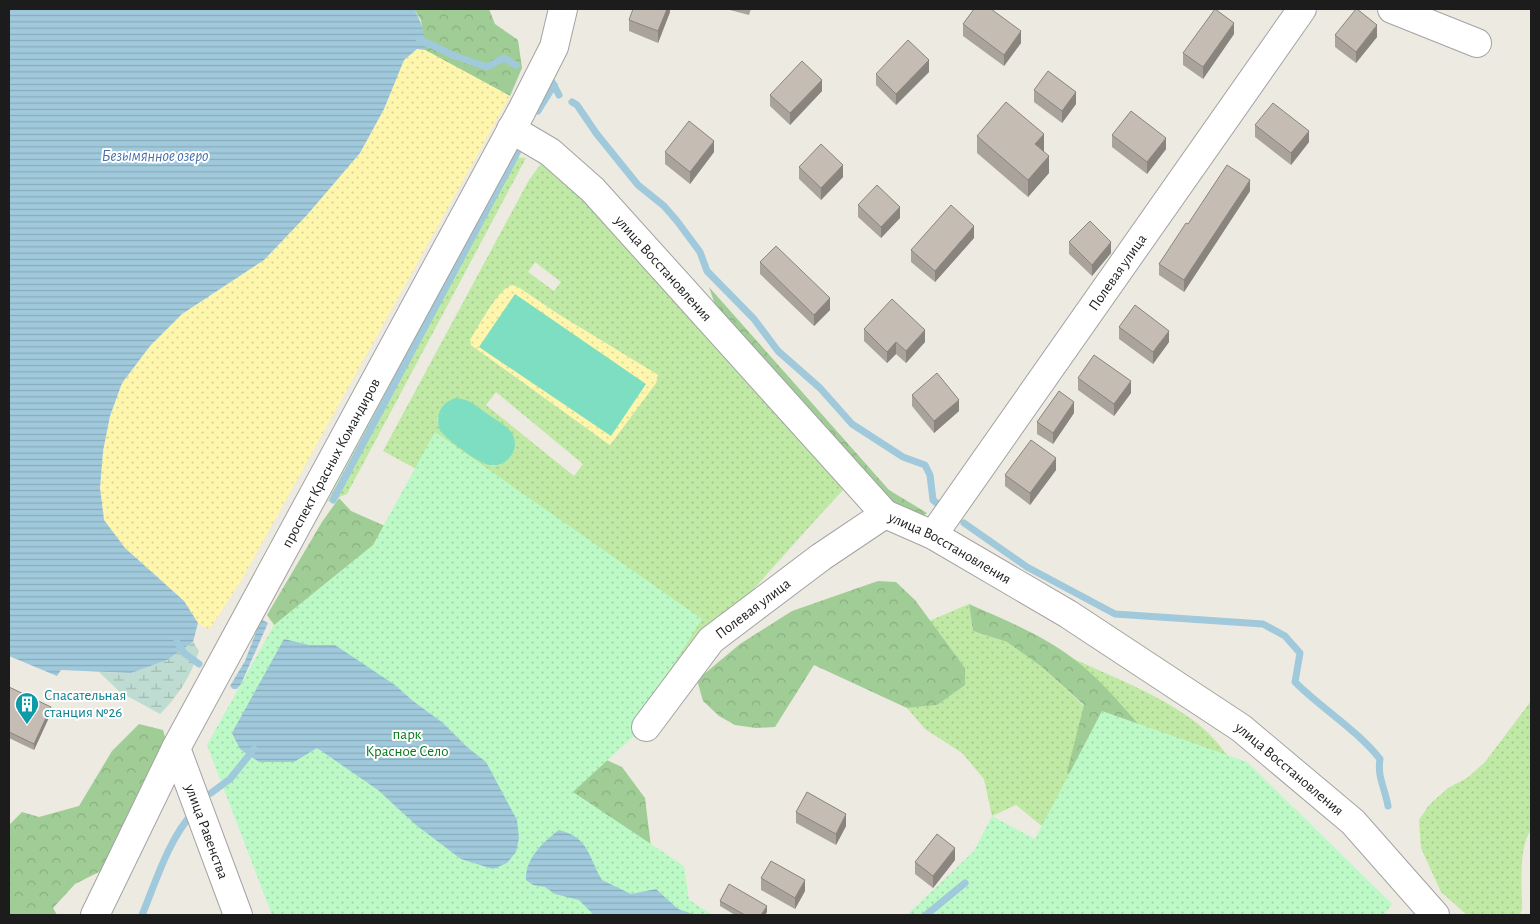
<svg xmlns="http://www.w3.org/2000/svg" width="1540" height="924" font-family="'Alegreya Sans',sans-serif">
  <style>
    .grass { fill: url(#grass-dots); fill-rule: evenodd }
    .forest { fill: url(#forest-crowns) }
    .wetland { fill: url(#wetland-marsh) }
    .sand { fill: url(#sand-dots) }
    .park { fill: url(#park-dots) }
    .pitch { fill: #7ddec2 }
    .water { fill: url(#water-rules) }
    .lines { fill: none; stroke-linecap: round; stroke-linejoin: round }
    .stream { stroke: #a0c9dc; stroke-width: 7 }
    .minor-casing { stroke: #a3a3a3; stroke-width: 30 }
    .minor { stroke: #fff; stroke-width: 28 }
    .wall { fill: #a9a39b }
    .shaded-wall { fill: #8a847e }
    .building { fill: #c5bdb4; stroke: #8a847e }
    .labels { text-anchor: middle; stroke-width: 4; stroke-linejoin: round; paint-order: stroke }
    .street-label { font-size: 15px; fill: #1c1c1c; stroke: #fff }
    .culture-label { font-size: 15px; fill: #0d838f; stroke: #fff; text-anchor: start }
    .park-label { font-size: 15px; fill: #0a791e; stroke: #fff }
    .water-label { font-size: 16px; font-style: italic; fill: #4870ab; stroke: #fff }
  </style>
  <defs>
    <pattern id="grass-dots" width="8" height="8" patternUnits="userSpaceOnUse" patternTransform="scale(1.25)"><rect width="8" height="8" fill="#c0e9a5"/><path d="M2 2h.1M6 6h.1" fill="none" stroke="#a4c78d" stroke-width="1.8" stroke-linecap="round"/></pattern>
    <pattern id="forest-crowns" width="20" height="18" patternUnits="userSpaceOnUse" patternTransform="scale(1.25)"><rect width="20" height="18" fill="#a0cd95"/><path d="M2 6a3 3 0 1 1 6 0M12 15a3 3 0 1 1 6 0" fill="none" stroke="#89af80"/></pattern>
    <pattern id="wetland-marsh" width="20" height="14" patternUnits="userSpaceOnUse" patternTransform="scale(1.25)"><rect width="20" height="14" fill="#bedcd1"/><path d="M1 5h8M5 5V1M11 12h8M15 12V8" fill="none" stroke="#a3bcb3"/></pattern>
    <pattern id="sand-dots" width="8" height="8" patternUnits="userSpaceOnUse" patternTransform="scale(1.25)"><rect width="8" height="8" fill="#fff6ad"/><path d="M2 2h.1M6 6h.1" fill="none" stroke="#dad294" stroke-width="1.8" stroke-linecap="round"/></pattern>
    <pattern id="park-dots" width="8" height="8" patternUnits="userSpaceOnUse" patternTransform="scale(1.25)"><rect width="8" height="8" fill="#bcf9c7"/><path d="M2 2h.1M6 6h.1" fill="none" stroke="#a1d5aa" stroke-width="1.8" stroke-linecap="round"/></pattern>
    <pattern id="water-rules" width="6" height="5" patternUnits="userSpaceOnUse" patternTransform="scale(1.25)"><rect width="6" height="5" fill="#a0c9dc"/><path d="M0 2.5h6" fill="none" stroke="#89acbc"/></pattern>
  </defs>
  <rect width="100%" height="100%" fill="#edeae1"/>
  <!-- grass -->
  <g class="grass">
    <polygon points="512,157 526,158 347,494 327,502"/>
    <path d="M 543,161 L 599,214 L 846,487 C 782,555 722,626 660,696 L 427,475 L 383,451 L 529,180 ZM 535,262 L 561,282 L 554,291 L 528,272 ZM 518,287 L 558,314 L 658,375 L 656,383 L 610,445 L 471,345 ZM 496,392 L 583,464 L 574,476 L 486,405 ZM 437,417 L 513,436 C 517,452 509,464 492,466 L 445,436 L 440,431 Z"/>
    <path d="M 969,604 L 973,631 L 1007,642 L 1042,667 L 1084,706 L 1151,738 L 1110,693 L 1074,659 C 1115,678 1158,694 1194,721 C 1215,736 1230,759 1245,779 L 1134,901 L 1016,805 L 992,816 L 984,779 L 962,753 L 925,729 L 907,708 L 937,705 L 965,668 L 929,621 Z"/>
    <path d="M 1531,701 L 1531,830 C 1518,848 1522,887 1522,909 L 1520,915 L 1467,915 L 1441,892 L 1421,848 L 1419,820 L 1429,805 L 1448,788 L 1467,778 L 1485,762 Z"/>
  </g>
  <!-- forest -->
  <g class="forest">
    <polygon points="414,9 489,9 495,24 518,40 522,68 510,96 425,50 421,20"/>
    <polygon points="709,287 889,490 927,513 922,517 892,509 721,322"/>
    <polygon points="339,498 351,511 385,526 415,515 284,639 267,615 322,522"/>
    <polygon points="878,581 896,582 915,600 965,668 965,685 937,705 907,708 814,665 775,727 756,728 735,725 719,716 703,701 697,680 740,644 792,611"/>
    <path d="M 969,604 C 1005,620 1042,635 1074,659 C 1103,681 1127,712 1151,738 L 1092,806 L 1067,772 L 1084,705 L 1042,667 L 1007,642 L 973,631 Z"/>
    <polygon points="465,696 622,767 645,798 652,855 639,891"/>
    <polygon points="139,724 163,730 166,740 103,870 75,884 53,908 57,915 9,915 9,825 22,812 39,817 79,806 112,751"/>
  </g>
  <!-- wetland -->
  <path class="wetland" d="M 193,642 L 199,651 C 190,677 179,695 160,714 L 120,692 L 99,672 L 131,673 L 167,660 Z"/>
  <!-- sand -->
  <g class="sand">
    <polygon points="417,49 425,50 510,96 241,581 209,630 198,623 184,601 125,548 104,520 100,488 103,451 110,416 122,383 150,346 182,314 264,260 360,153 384,109 404,60"/>
    <path d="M 512,285 L 518,287 L 558,314 L 658,375 L 656,383 L 610,445 L 471,345 L 470,340 C 479,326 497,290 512,285 Z"/>
  </g>
  <!-- park -->
  <g class="park">
    <polygon points="435,432 702,619 659,687 638,732 573,792 684,866 689,900 713,915 272,915 207,745 274,625 373,545"/>
    <polygon points="1102,711 1247,762 1392,904 1384,915 907,915 974,851 992,816 1035,839"/>
  </g>
  <!-- pitch -->
  <g class="pitch">
    <polygon points="515,294 646,384 611,436 479,347"/>
    <path d="M 456,398 C 469,399 477,406 486,413 C 494,419 505,424 511,432 C 522,447 508,468 490,465 C 479,464 448,440 440,431 C 435,415 440,403 456,398 Z"/>
  </g>
  <!-- water -->
  <g class="water">
    <path d="M 9,9 L 414,9 C 421,21 426,35 425,50 L 417,49 L 404,60 L 384,109 L 360,153 L 307,215 L 264,260 L 182,314 L 150,346 L 122,383 L 110,416 L 103,451 L 100,488 L 104,520 L 125,548 L 184,601 L 198,623 L 193,642 L 167,660 L 131,673 L 61,670 L 57,676 L 9,656 Z"/>
    <polygon points="261,619 268,623 241,684 237,689 233,689 230,686 245,661"/>
    <polygon points="284,639 309,645 335,645 395,685 413,701 443,723 467,747 486,762 517,820 519,838 516,852 507,863 493,869 461,859 416,825 378,790 317,748 294,762 259,762 240,749 232,733"/>
    <path d="M 559,830 C 590,838 588,857 602,880 L 631,894 L 656,889 L 678,909 L 696,915 L 594,915 L 579,900 L 555,894 L 545,887 L 533,885 L 526,880 C 525,859 543,842 559,830 Z"/>
  </g>
  <g class="lines">
    <!-- stream -->
    <g class="stream">
      <polyline points="419,39 455,56 487,67 504,58 516,65"/>
      <polyline points="552,82 559,95"/>
      <polyline points="572,102 577,105 596,133 638,185 664,206 677,221 700,252 707,271 754,319 778,351 820,388 852,424 903,457 925,465 930,475 933,500 939,505"/>
      <polyline points="538,111 554,85"/>
      <polyline points="333,500 520,147"/>
      <path d="M 964,523 L 1027,567 L 1115,614 L 1263,624 L 1285,636 L 1300,653 L 1295,682 C 1322,709 1356,729 1380,759 C 1377,777 1385,788 1388,806"/>
      <polyline points="177,642 184,653 199,664"/>
      <polyline points="211,793 230,779 254,749"/>
      <path d="M 142,915 C 155,884 169,838 193,813"/>
      <polyline points="926,915 965,883"/>
    </g>
    <!-- minor casing -->
    <g class="minor-casing">
      <g id="minor">
        <polyline points="1392,9 1477,43"/>
        <path id="s1" d="M 511,129 L 550,152 L 593,190 L 885,514 L 933,535 L 1068,614 L 1241,728 L 1353,822 L 1435,915"/>
        <path id="s2" d="M 933,535 L 1302,9"/>
        <path id="s3" d="M 646,727 L 711,640 L 821,557 L 885,514"/>
        <path id="s4" d="M 176,748 L 238,915"/>
        <path id="s5" d="M 95,915 L 176,748 L 521,112 L 554,47 L 563,9"/>
      </g>
    </g>
    <!-- minor -->
    <use href="#minor" class="minor"/>
  </g>
  <!-- wall -->
  <g class="wall">
    <polygon points="670,9 670,12 658,43 629,31 629,20"/>
    <polygon points="726,9 751,9 749,15"/>
    <polygon points="963,24 1021,43 1004,66 963,36"/>
    <polygon points="1234,34 1203,79 1183,65 1183,53"/>
    <polygon points="1335,35 1377,37 1356,63 1335,47"/>
    <polygon points="929,72 896,105 876,85 876,74"/>
    <polygon points="1034,90 1076,104 1062,123 1034,102"/>
    <polygon points="822,91 790,125 770,106 770,95"/>
    <polygon points="1255,125 1309,142 1291,165 1255,137"/>
    <polygon points="1112,135 1166,149 1147,174 1112,147"/>
    <polygon points="977,136 1044,152 1049,173 1028,197 977,153"/>
    <polygon points="665,152 714,152 690,184 665,164"/>
    <polygon points="799,167 843,177 821,200 799,179"/>
    <polygon points="1250,191 1184,292 1159,275 1159,264 1188,224"/>
    <polygon points="858,205 900,218 881,238 858,217"/>
    <polygon points="974,238 935,282 911,262 911,250"/>
    <polygon points="1069,242 1111,253 1092,276 1069,254"/>
    <polygon points="760,262 830,310 814,326 760,274"/>
    <polygon points="1119,327 1169,342 1153,364 1119,339"/>
    <polygon points="864,329 925,342 906,363 896,354 887,363 864,341"/>
    <polygon points="1078,378 1131,393 1114,416 1078,390"/>
    <polygon points="912,395 959,411 934,433 912,406"/>
    <polygon points="1074,413 1053,444 1037,434 1037,422"/>
    <polygon points="1056,470 1030,505 1005,486 1005,475"/>
    <polygon points="9,687 51,713 34,750 9,738"/>
    <polygon points="796,812 846,826 836,845 796,823"/>
    <polygon points="955,860 933,888 915,874 915,862"/>
    <polygon points="761,878 805,891 795,909 761,890"/>
    <polygon points="720,901 767,912 765,915 735,915 720,906"/>
  </g>
  <!-- shaded-wall -->
  <g class="shaded-wall">
    <polygon points="667,9 670,9 670,12 658,43 658,31"/>
    <polygon points="1234,23 1234,34 1203,79 1203,67"/>
    <polygon points="1377,25 1377,37 1356,63 1356,52"/>
    <polygon points="1021,31 1021,43 1004,66 1004,55"/>
    <polygon points="929,60 929,72 896,105 896,94"/>
    <polygon points="822,80 822,91 790,125 790,113"/>
    <polygon points="1076,92 1076,104 1062,123 1062,111"/>
    <polygon points="1309,131 1309,142 1291,165 1291,153"/>
    <polygon points="1044,134 1044,152 1035,144"/>
    <polygon points="1166,138 1166,149 1147,174 1147,162"/>
    <polygon points="714,141 714,152 690,184 690,172"/>
    <polygon points="1049,156 1049,173 1028,197 1028,180"/>
    <polygon points="843,165 843,177 821,200 821,188"/>
    <polygon points="1250,180 1250,191 1184,292 1184,280"/>
    <polygon points="900,207 900,218 881,238 881,227"/>
    <polygon points="974,226 974,238 935,282 935,271"/>
    <polygon points="1111,242 1111,253 1092,276 1092,265"/>
    <polygon points="830,298 830,310 814,326 814,315"/>
    <polygon points="925,330 925,342 906,363 906,351"/>
    <polygon points="1169,331 1169,342 1153,364 1153,352"/>
    <polygon points="896,342 896,354 887,363 887,352"/>
    <polygon points="1131,381 1131,393 1114,416 1114,404"/>
    <polygon points="959,400 959,411 934,433 934,421"/>
    <polygon points="1074,402 1074,413 1053,444 1053,433"/>
    <polygon points="1056,458 1056,470 1030,505 1030,493"/>
    <polygon points="51,707 51,713 34,750 34,744"/>
    <polygon points="846,814 846,826 836,845 836,834"/>
    <polygon points="955,848 955,860 933,888 933,876"/>
    <polygon points="805,880 805,891 795,909 795,898"/>
    <polygon points="767,906 767,912 765,915 761,915"/>
  </g>
  <!-- building -->
  <g class="building">
    <polygon points="633,9 667,9 658,31 629,20"/>
    <polygon points="974,9 991,9 1021,31 1004,55 963,24"/>
    <polygon points="1215,9 1234,23 1203,67 1183,53"/>
    <polygon points="1356,9 1357,9 1377,25 1356,52 1335,35"/>
    <polygon points="908,40 929,60 896,94 876,74"/>
    <polygon points="802,61 822,80 790,113 770,95"/>
    <polygon points="1048,71 1076,92 1062,111 1034,90"/>
    <polygon points="1006,102 1044,134 1035,144 1049,156 1028,180 977,136"/>
    <polygon points="1273,103 1309,131 1291,153 1255,125"/>
    <polygon points="1131,111 1166,138 1147,162 1112,135"/>
    <polygon points="689,121 714,141 690,172 665,152"/>
    <polygon points="821,144 843,165 821,188 799,167"/>
    <polygon points="1227,165 1250,180 1184,280 1159,264 1186,223 1188,224"/>
    <polygon points="877,185 900,207 881,227 858,205"/>
    <polygon points="951,205 974,226 935,271 911,250"/>
    <polygon points="1090,221 1111,242 1092,265 1069,242"/>
    <polygon points="776,246 830,298 814,315 760,262"/>
    <polygon points="892,299 925,330 906,351 896,342 887,352 864,329"/>
    <polygon points="1135,305 1169,331 1153,352 1119,327"/>
    <polygon points="1094,355 1131,381 1114,404 1078,378"/>
    <polygon points="937,373 959,400 934,421 912,395"/>
    <polygon points="1059,391 1074,402 1053,433 1037,422"/>
    <polygon points="1031,440 1056,458 1030,493 1005,475"/>
    <polygon points="9,687 51,707 34,744 9,732"/>
    <polygon points="807,792 846,814 836,834 796,812"/>
    <polygon points="937,834 955,848 933,876 915,862"/>
    <polygon points="771,861 805,880 795,898 761,878"/>
    <polygon points="729,884 767,906 761,915 745,915 720,901"/>
  </g>
  <!-- icons -->
  <defs>
    <g id="building-pin" transform="scale(1.25)"><path d="M0 17L-7.5 6A9.5 9.5 0 1 1 7.5 6Z" fill="#0f9aa8" stroke="#fff"/><path d="M-4-6H4V6H1V3H-1V6H-4ZM-2.5-4.3h1.7v1.8h-1.7ZM.8-4.3h1.7v1.8H.8ZM-2.5-1h1.7V.8h-1.7ZM.8-1h1.7V.8H.8Z" fill="#fff"/></g>
  </defs>
  <g fill-rule="evenodd">
    <use href="#building-pin" x="27" y="704"/>
  </g>
  <g class="labels">
    <!-- street labels -->
    <g class="street-label">
      <text dy="5" stroke="none"><textPath href="#s1" startOffset="208">улица Восстановления</textPath></text>
      <text dy="5" stroke="none"><textPath href="#s2" startOffset="321">Полевая улица</textPath></text>
      <text dy="5" stroke="none"><textPath href="#s5" startOffset="510">проспект Красных Командиров</textPath></text>
      <text dy="5" stroke="none"><textPath href="#s1" startOffset="612">улица Восстановления</textPath></text>
      <text dy="5" stroke="none"><textPath href="#s3" startOffset="161">Полевая улица</textPath></text>
      <text dy="5" stroke="none"><textPath href="#s1" startOffset="1018">улица Восстановления</textPath></text>
      <text dy="5" stroke="none"><textPath href="#s4" startOffset="89">улица Равенства</textPath></text>
    </g>
    <!-- culture labels -->
    <g class="culture-label">
      <text x="44" y="700">Спасательная<tspan x="44" dy="17">станция №26</tspan></text>
    </g>
    <!-- park labels -->
    <g class="park-label">
      <text x="407" y="739">парк<tspan x="407" dy="17">Красное Село</tspan></text>
    </g>
    <!-- water labels -->
    <g class="water-label">
      <text x="155" y="161">Безымянное озеро</text>
    </g>
  </g>
  <!-- border -->
  <rect width="1540" height="924" fill="none" stroke="#1c1c1c" stroke-width="20"/>
</svg>
